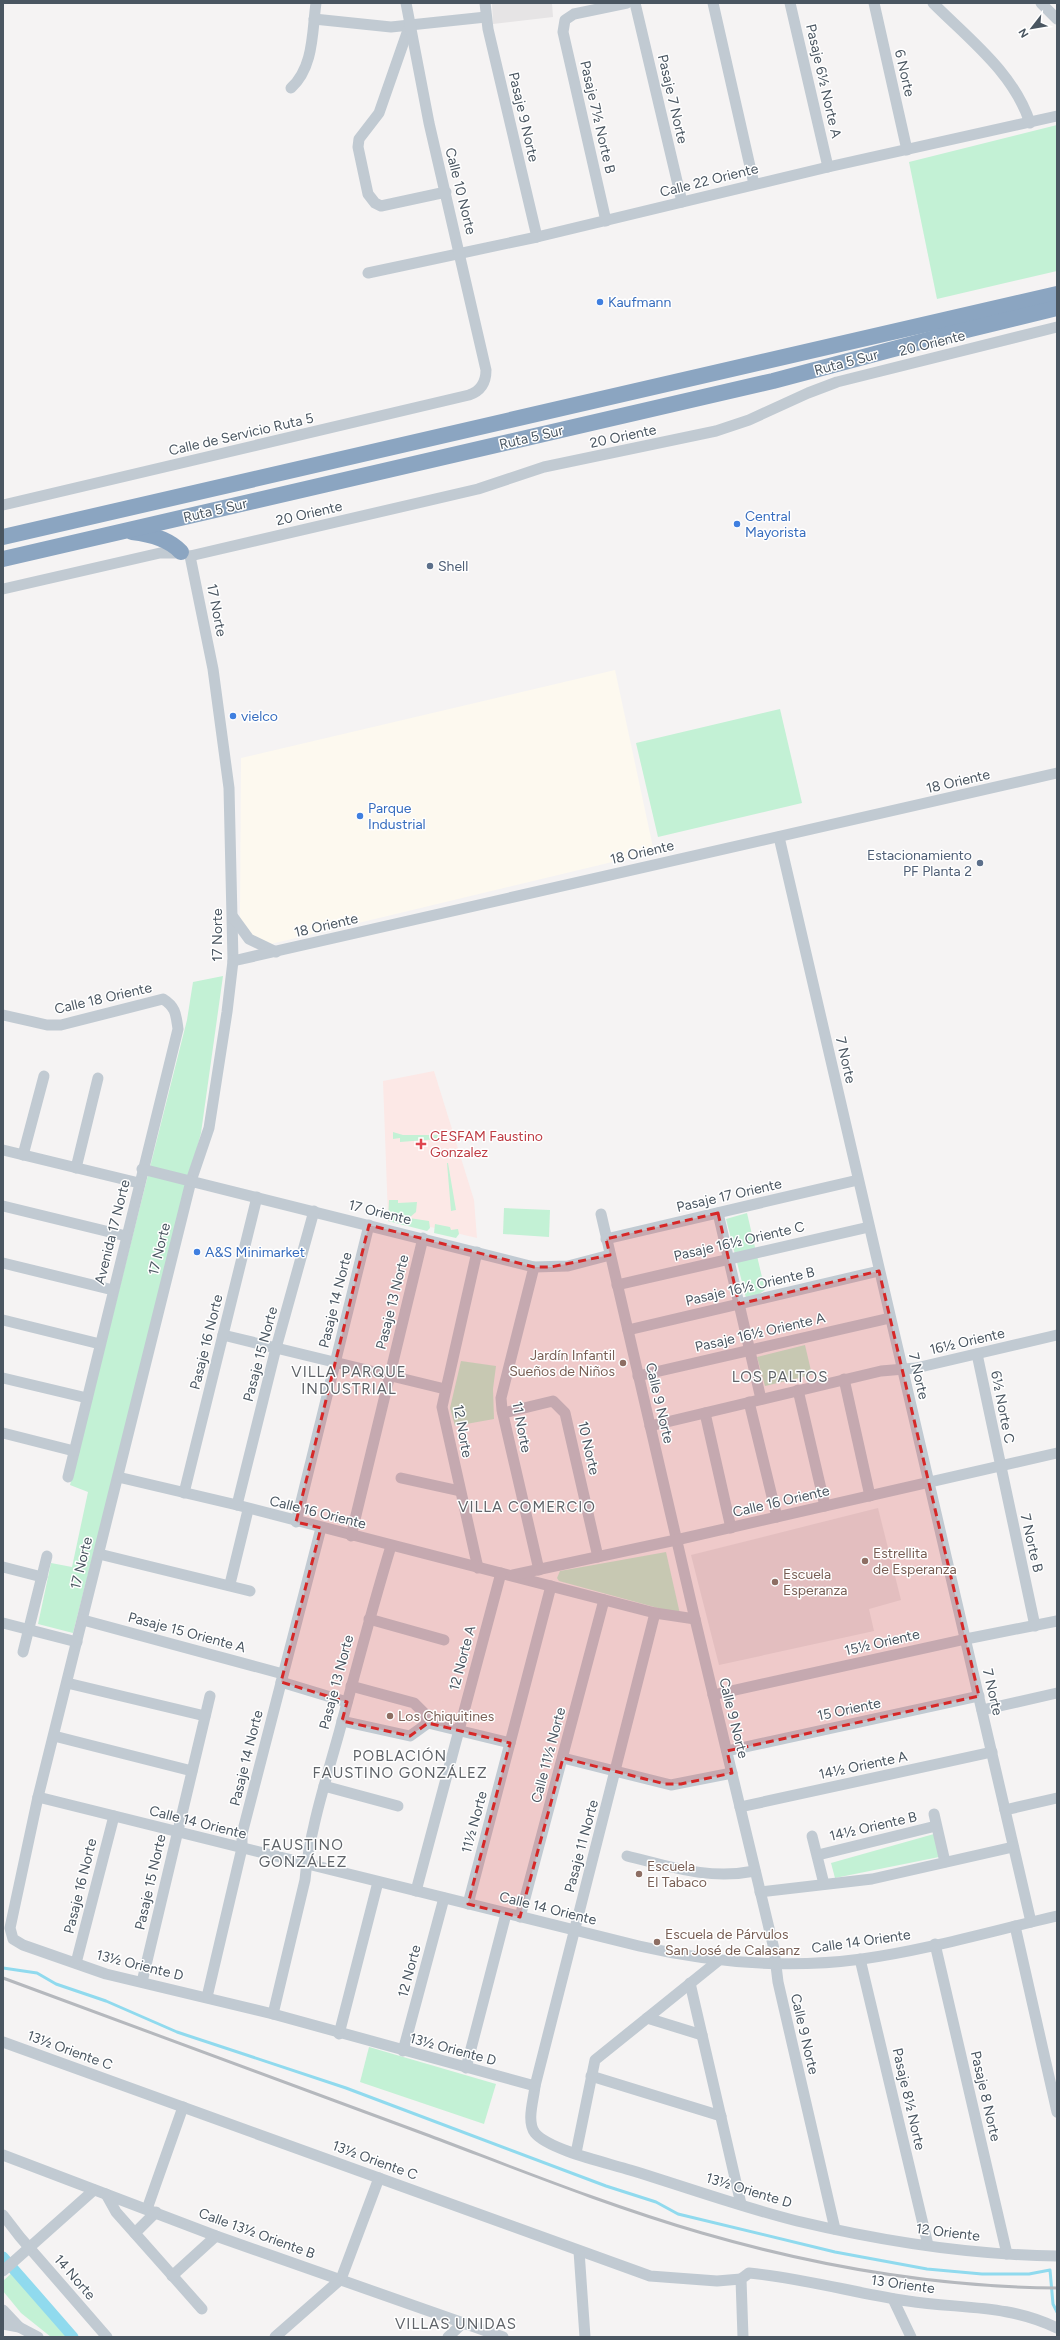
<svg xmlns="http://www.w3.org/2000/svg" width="1060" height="2340" font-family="Figtree,sans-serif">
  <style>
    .commercial { fill: #fdf9ef }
    .education { fill: #e6e4e5 }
    .medical { fill: #fce8e6 }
    .green { fill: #c3f1d5 }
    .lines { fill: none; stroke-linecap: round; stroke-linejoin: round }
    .stream { stroke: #90daee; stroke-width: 3 }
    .canal { stroke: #90daee; stroke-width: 11 }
    .minor { stroke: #c1cad2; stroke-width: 11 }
    .highway { stroke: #8ba5c1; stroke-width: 16 }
    .rail { stroke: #b5b8bd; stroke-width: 3 }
    .marked { fill: #d62828; fill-opacity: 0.2; stroke: #d62828; stroke-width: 3; stroke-dasharray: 8 5; stroke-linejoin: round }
    .shop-dot { fill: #3f7fe0; stroke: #fff; stroke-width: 1.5 }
    .service-dot { fill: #5c6f8a; stroke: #fff; stroke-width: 1.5 }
    .health-dot { fill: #e0444e; stroke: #fff; stroke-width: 1.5 }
    .education-dot { fill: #8d6e63; stroke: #fff; stroke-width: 1.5 }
    .labels { text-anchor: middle; stroke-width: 3; stroke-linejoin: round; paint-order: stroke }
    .street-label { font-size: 14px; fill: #4a5661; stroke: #fff }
    .shop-label { font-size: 14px; fill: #366cbe; stroke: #fff; text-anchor: start }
    .service-label { font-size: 14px; fill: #4e5e75; stroke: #fff; text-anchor: start }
    .health-label { font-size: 14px; fill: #be3a42; stroke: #fff; text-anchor: start }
    .education-label { font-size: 14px; fill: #785e54; stroke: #fff; text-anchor: start }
    .neighbourhood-label { font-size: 15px; letter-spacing: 1px; fill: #5f6368; stroke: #fff }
  </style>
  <rect width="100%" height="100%" fill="#f5f3f3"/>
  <!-- commercial -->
  <polygon class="commercial" points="615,670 654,852 271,944 252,935 240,918 241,758"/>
  <!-- education -->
  <g class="education">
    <polygon points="492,3 552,3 553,17 493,24"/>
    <polygon points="878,1508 901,1600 869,1609 874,1631 719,1665 691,1555"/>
  </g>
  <!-- medical -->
  <polygon class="medical" points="434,1071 474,1200 477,1238 388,1217 383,1081"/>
  <!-- green -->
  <g class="green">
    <polygon points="1057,125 1057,271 937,299 909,162"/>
    <polygon points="780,709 802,803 658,837 636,743"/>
    <polygon points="223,976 201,1133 73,1633 38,1624 51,1563 72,1567 88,1492 70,1485 187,1020 193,982"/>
    <polygon points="393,1132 403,1135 438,1135 438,1139 400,1142 400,1138 393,1139"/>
    <polygon points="447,1163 448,1163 456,1210 451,1211"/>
    <polygon points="389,1200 398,1200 398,1203 417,1202 416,1212 409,1218 429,1221 430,1228 427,1231 388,1221"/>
    <polygon points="504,1208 550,1210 549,1237 503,1234"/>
    <polygon points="747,1213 765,1290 747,1302 726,1219"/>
    <polygon points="435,1224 450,1227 451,1230 458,1229 459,1234 456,1238 434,1233"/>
    <polygon points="805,1345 812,1375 765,1386 757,1357"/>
    <polygon points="461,1361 496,1366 493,1389 494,1419 455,1426 450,1408"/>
    <polygon points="666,1552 680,1614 559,1581 557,1578 560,1571"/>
    <polygon points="934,1834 939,1857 835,1878 831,1863"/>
    <polygon points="369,2047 496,2084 484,2124 360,2082"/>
    <polygon points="15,2270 73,2337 51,2337 21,2313 3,2291 3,2281"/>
  </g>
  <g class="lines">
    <!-- stream -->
    <polyline class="stream" points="3,1968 37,1973 56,1984 106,2001 177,2032 346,2088 606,2186 656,2202 678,2214 835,2252 927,2269 982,2274 1029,2274 1050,2270 1053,2304 1057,2312"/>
    <!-- canal -->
    <polyline class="canal" points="3,2257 73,2337"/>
    <!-- minor -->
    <g class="minor">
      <polyline points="485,3 488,29 537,237"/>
      <polyline points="635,3 682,202"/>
      <polyline points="713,3 754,184"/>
      <polyline points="790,3 828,167"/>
      <polyline points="874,3 907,150"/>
      <path d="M 933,3 C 969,39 1014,73 1030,123"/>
      <polyline points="1041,3 1057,19"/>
      <polyline points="314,19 391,27 486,17"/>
      <polyline points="409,27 379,113 359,139 358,147 368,194 375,203 381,206 446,192"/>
      <path d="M 291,88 C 314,67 312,32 316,3"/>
      <polyline points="606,221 563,32 565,20 574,14 627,3"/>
      <polyline points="368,273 537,237 828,167 1057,116"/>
      <path d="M 3,505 L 469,395 C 481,391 486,382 486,370 L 429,123 L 406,3"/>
      <path d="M 190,556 L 213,669 L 229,788 L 233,961 L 227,1012 L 209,1128 L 191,1181 L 38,1797 L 10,1928 L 13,1939 L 23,1945 L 106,1974 L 273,2014 L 535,2086 C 534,2099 526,2121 535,2133 C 549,2150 608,2163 630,2170 C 686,2187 741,2207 797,2221 C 881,2241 970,2255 1057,2256"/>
      <polyline points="190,556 478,489 544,467 716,431 749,420 808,393 837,382 1057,327"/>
      <polyline points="3,589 160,553 184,553"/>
      <polyline points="779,837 1031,1922"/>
      <polyline points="233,917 249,939 276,952"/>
      <polyline points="233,961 1057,773"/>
      <path d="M 3,1015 L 47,1025 L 61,1025 L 163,999 C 176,1007 176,1015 178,1029 L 68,1477"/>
      <polyline points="3,1150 139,1183"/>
      <polyline points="23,1155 44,1076"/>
      <polyline points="76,1168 98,1078"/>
      <polyline points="142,1169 534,1267 568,1266 610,1255"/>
      <polyline points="3,1206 126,1236"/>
      <polyline points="718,1213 761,1399"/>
      <polyline points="601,1214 695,1619 774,1949 778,1982 835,2229"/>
      <polyline points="606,1239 858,1180"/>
      <polyline points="477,1252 442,1407 478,1568"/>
      <polyline points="3,1263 113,1290"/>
      <polyline points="534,1267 501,1398 502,1410 539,1570"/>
      <polyline points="617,1285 869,1227"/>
      <polyline points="3,1320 100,1344"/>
      <polyline points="628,1330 879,1271"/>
      <polyline points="223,1335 445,1389"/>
      <polyline points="977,1354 1035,1626"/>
      <polyline points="638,1376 890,1318"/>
      <polyline points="3,1378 87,1398"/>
      <polyline points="844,1379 870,1496"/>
      <polyline points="798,1390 825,1506"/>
      <polyline points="749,1402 777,1517"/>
      <polyline points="503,1413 553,1401 565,1413 598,1557"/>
      <polyline points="705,1413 731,1528"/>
      <polyline points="650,1426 881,1371 916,1368 1057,1335"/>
      <polyline points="3,1433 74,1451"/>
      <polyline points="118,1477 237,1505 655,1613 695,1619"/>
      <polyline points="401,1478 460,1491"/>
      <polyline points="184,1493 257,1197"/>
      <polyline points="237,1505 276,1348 314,1211"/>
      <polyline points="296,1522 369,1225"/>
      <polyline points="351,1536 423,1238"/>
      <polyline points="99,1554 250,1591"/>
      <polyline points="3,1567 42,1577"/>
      <polyline points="513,1575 676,1540 1057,1453"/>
      <polyline points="230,1584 248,1510"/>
      <polyline points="369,1619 444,1640"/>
      <polyline points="83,1620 283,1674"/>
      <polyline points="3,1623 77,1642"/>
      <polyline points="23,1652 47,1556"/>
      <polyline points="281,1682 347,1702"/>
      <polyline points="67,1683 205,1716"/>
      <polyline points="351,1686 414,1703 424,1713 428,1723"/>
      <polyline points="713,1695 966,1639 1057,1621"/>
      <polyline points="982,1710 1057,1693"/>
      <polyline points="342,1721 410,1736 428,1723"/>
      <polyline points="428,1723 510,1743"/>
      <polyline points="54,1736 192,1771"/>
      <polyline points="727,1751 979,1696"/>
      <polyline points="563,1758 671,1785 732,1773"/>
      <polyline points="324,1786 398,1806"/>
      <path d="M 38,1797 L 639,1946 C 713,1963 787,1969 862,1959 C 927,1950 992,1931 1057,1916"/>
      <polyline points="740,1807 992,1752"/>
      <polyline points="1005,1810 1057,1798"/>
      <polyline points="934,1814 945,1862"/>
      <polyline points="812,1836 824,1884"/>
      <polyline points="818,1855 936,1826"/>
      <path d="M 627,1856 C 672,1867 709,1880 755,1871"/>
      <polyline points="416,1891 501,1573"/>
      <polyline points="760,1892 872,1879 1013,1847"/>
      <polyline points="468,1904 551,1586"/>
      <polyline points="520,1917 604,1600"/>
      <polyline points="1015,1926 1057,2112"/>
      <polyline points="935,1944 1007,2254"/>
      <polyline points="860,1959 928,2245"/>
      <polyline points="76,1963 114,1816"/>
      <polyline points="142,1982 210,1696"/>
      <polyline points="690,1983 741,2204"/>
      <polyline points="207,1997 242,1848 242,1834 321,1528"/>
      <path d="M 273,2014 L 305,1880 C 309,1832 326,1780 339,1733 C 356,1670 372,1608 391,1546"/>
      <polyline points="647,2018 702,2035"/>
      <polyline points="339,2034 378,1882"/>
      <polyline points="3,2042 650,2276 717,2281 741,2279"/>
      <polyline points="403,2051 444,1898"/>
      <polyline points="466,2068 506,1914"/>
      <polyline points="591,2076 721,2116"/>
      <polyline points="535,2086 655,1613"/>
      <polyline points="576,2153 595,2060 718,1961"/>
      <polyline points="3,2155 216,2236 503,2337"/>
      <polyline points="106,2194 116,2212 202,2309"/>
      <polyline points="147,2209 183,2107"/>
      <polyline points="3,2215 20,2237 107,2337"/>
      <polyline points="135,2233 156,2212"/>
      <polyline points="579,2251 585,2337"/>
      <polyline points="3,2271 94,2190"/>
      <polyline points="172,2276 216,2236"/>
      <polyline points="893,2299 911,2337"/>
      <polyline points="3,2310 19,2327"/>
      <polyline points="3,2324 19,2327 38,2337"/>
      <polyline points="275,2337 341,2279 379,2178"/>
      <polyline points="448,2337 463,2323"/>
      <path d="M 743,2337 L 741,2279 L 749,2273 C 802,2278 855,2293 908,2301 C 960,2309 1008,2304 1057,2328"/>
    </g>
    <!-- highway -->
    <g class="highway">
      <path d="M 132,532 C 150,534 169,539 181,552"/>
      <polyline points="3,537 1057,294"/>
      <polyline points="3,559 773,381 950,334 1057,308"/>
    </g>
    <!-- rail -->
    <path class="rail" d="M 3,1978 C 145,2031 287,2084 430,2136 C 520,2170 609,2206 702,2233 C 816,2266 938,2287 1057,2288"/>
  </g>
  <!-- marked area -->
  <path class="marked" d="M 718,1213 L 739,1304 L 879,1271 L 979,1696 L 727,1751 L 732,1773 L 681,1784 L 665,1784 L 563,1758 L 520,1917 L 468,1904 L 510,1743 L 428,1723 L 410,1736 L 342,1721 L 347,1702 L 281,1682 L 321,1528 L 296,1522 L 369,1225 L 534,1267 L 551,1267 L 610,1255 L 606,1239 Z"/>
  <!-- markers -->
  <g class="shop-dot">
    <circle cx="600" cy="302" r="4"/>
    <circle cx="737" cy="524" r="4"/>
    <circle cx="233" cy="716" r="4"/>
    <circle cx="360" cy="816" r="4"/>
    <circle cx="197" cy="1252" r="4"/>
  </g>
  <g class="service-dot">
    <circle cx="430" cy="566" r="4"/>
    <circle cx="980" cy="863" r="4"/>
  </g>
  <path class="health-dot" d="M419 1138h4v4h4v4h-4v4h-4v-4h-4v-4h4z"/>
  <g class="education-dot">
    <circle cx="623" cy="1363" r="4"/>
    <circle cx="865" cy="1561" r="4"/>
    <circle cx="775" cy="1582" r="4"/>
    <circle cx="390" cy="1716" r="4"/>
    <circle cx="639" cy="1874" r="4"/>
    <circle cx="657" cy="1942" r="4"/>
  </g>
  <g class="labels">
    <!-- street labels -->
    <g class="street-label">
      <text transform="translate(905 73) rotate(77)" y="5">6 Norte</text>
      <text transform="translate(824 81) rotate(77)" y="5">Pasaje 6½ Norte A</text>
      <text transform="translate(673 99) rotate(77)" y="5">Pasaje 7 Norte</text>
      <text transform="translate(524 117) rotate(77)" y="5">Pasaje 9 Norte</text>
      <text transform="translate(598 117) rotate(77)" y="5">Pasaje 7½ Norte B</text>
      <text transform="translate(709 180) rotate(-14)" y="5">Calle 22 Oriente</text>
      <text transform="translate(461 191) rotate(76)" y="5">Calle 10 Norte</text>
      <text transform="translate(932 343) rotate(-14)" y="5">20 Oriente</text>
      <text transform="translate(846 362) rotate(-15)" y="5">Ruta 5 Sur</text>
      <text transform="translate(241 434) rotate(-13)" y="5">Calle de Servicio Ruta 5</text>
      <text transform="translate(623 436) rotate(-12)" y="5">20 Oriente</text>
      <text transform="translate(531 437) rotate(-13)" y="5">Ruta 5 Sur</text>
      <text transform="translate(215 510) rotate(-13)" y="5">Ruta 5 Sur</text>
      <text transform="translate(309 513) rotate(-13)" y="5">20 Oriente</text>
      <text transform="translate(217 610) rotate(79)" y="5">17 Norte</text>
      <text transform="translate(958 781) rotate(-13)" y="5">18 Oriente</text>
      <text transform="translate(642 852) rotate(-13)" y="5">18 Oriente</text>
      <text transform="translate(326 925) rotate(-13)" y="5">18 Oriente</text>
      <text transform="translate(217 935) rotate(-90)" y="5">17 Norte</text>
      <text transform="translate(103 998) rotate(-13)" y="5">Calle 18 Oriente</text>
      <text transform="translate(846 1060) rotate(77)" y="5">7 Norte</text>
      <text transform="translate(729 1195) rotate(-13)" y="5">Pasaje 17 Oriente</text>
      <text transform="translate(380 1212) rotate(14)" y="5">17 Oriente</text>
      <text transform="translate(112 1232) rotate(-76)" y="5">Avenida 17 Norte</text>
      <text transform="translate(739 1241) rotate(-13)" y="5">Pasaje 16½ Oriente C</text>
      <text transform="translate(159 1249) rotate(-76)" y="5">17 Norte</text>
      <text transform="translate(750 1286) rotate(-13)" y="5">Pasaje 16½ Oriente B</text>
      <text transform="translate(335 1300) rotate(-76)" y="5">Pasaje 14 Norte</text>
      <text transform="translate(392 1302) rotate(-76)" y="5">Pasaje 13 Norte</text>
      <text transform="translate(760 1332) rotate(-13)" y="5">Pasaje 16½ Oriente A</text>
      <text transform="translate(967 1341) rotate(-13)" y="5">16½ Oriente</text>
      <text transform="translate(206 1342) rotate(-76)" y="5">Pasaje 16 Norte</text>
      <text transform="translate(260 1354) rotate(-75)" y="5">Pasaje 15 Norte</text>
      <text transform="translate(919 1376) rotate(77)" y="5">7 Norte</text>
      <text transform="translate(660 1403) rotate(77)" y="5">Calle 9 Norte</text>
      <text transform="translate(1003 1407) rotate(79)" y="5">6½ Norte C</text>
      <text transform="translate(522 1427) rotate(79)" y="5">11 Norte</text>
      <text transform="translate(463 1431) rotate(80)" y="5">12 Norte</text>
      <text transform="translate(589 1448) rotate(77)" y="5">10 Norte</text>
      <text transform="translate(781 1501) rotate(-13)" y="5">Calle 16 Oriente</text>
      <text transform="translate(318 1512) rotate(14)" y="5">Calle 16 Oriente</text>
      <text transform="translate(1032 1543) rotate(77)" y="5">7 Norte B</text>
      <text transform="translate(81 1563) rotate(-76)" y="5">17 Norte</text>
      <text transform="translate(187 1632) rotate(15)" y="5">Pasaje 15 Oriente A</text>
      <text transform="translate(882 1642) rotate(-13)" y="5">15½ Oriente</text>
      <text transform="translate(462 1658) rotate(-75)" y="5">12 Norte A</text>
      <text transform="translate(336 1682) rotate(-75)" y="5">Pasaje 13 Norte</text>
      <text transform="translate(993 1692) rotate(77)" y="5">7 Norte</text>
      <text transform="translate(849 1709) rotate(-12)" y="5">15 Oriente</text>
      <text transform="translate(734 1718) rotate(76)" y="5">Calle 9 Norte</text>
      <text transform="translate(548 1755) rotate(-75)" y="5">Calle 11½ Norte</text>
      <text transform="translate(246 1758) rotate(-76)" y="5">Pasaje 14 Norte</text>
      <text transform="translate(863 1765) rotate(-12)" y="5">14½ Oriente A</text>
      <text transform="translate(198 1822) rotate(14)" y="5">Calle 14 Oriente</text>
      <text transform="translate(474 1822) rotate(-75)" y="5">11½ Norte</text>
      <text transform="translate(873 1826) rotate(-13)" y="5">14½ Oriente B</text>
      <text transform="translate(581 1846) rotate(-75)" y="5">Pasaje 11 Norte</text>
      <text transform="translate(150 1882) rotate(-77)" y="5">Pasaje 15 Norte</text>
      <text transform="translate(80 1886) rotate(-76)" y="5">Pasaje 16 Norte</text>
      <text transform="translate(548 1908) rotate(14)" y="5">Calle 14 Oriente</text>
      <text transform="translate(861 1941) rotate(-8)" y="5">Calle 14 Oriente</text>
      <text transform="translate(140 1965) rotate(14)" y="5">13½ Oriente D</text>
      <text transform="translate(409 1971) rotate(-75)" y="5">12 Norte</text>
      <text transform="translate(805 2034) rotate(77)" y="5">Calle 9 Norte</text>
      <text transform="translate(453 2049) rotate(15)" y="5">13½ Oriente D</text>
      <text transform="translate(70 2050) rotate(20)" y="5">13½ Oriente C</text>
      <text transform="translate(986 2096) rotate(77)" y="5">Pasaje 8 Norte</text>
      <text transform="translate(909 2099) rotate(77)" y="5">Pasaje 8½ Norte</text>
      <text transform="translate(375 2160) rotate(20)" y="5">13½ Oriente C</text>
      <text transform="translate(749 2190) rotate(17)" y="5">13½ Oriente D</text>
      <text transform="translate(948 2232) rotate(7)" y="5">12 Oriente</text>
      <text transform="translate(257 2233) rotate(20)" y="5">Calle 13½ Oriente B</text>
      <text transform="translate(75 2277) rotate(49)" y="5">14 Norte</text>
      <text transform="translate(903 2284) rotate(8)" y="5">13 Oriente</text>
    </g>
    <!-- shop labels -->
    <g class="shop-label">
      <text x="608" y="307">Kaufmann</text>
      <text x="745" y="521">Central<tspan x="745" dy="16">Mayorista</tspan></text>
      <text x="241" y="721">vielco</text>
      <text x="368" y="813">Parque<tspan x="368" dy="16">Industrial</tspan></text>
      <text x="205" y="1257">A&amp;S Minimarket</text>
    </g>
    <!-- service labels -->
    <g class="service-label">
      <text x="438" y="571">Shell</text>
      <text x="972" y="860" text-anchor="end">Estacionamiento<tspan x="972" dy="16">PF Planta 2</tspan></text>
    </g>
    <!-- health labels -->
    <g class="health-label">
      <text x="430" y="1141">CESFAM Faustino<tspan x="430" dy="16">Gonzalez</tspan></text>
    </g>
    <!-- education labels -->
    <g class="education-label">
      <text x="615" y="1360" text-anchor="end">Jardín Infantil<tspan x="615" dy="16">Sueños de Niños</tspan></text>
      <text x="873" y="1558">Estrellita<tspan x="873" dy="16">de Esperanza</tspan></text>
      <text x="783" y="1579">Escuela<tspan x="783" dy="16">Esperanza</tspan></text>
      <text x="398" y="1721">Los Chiquitines</text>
      <text x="647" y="1871">Escuela<tspan x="647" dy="16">El Tabaco</tspan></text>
      <text x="665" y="1939">Escuela de Párvulos<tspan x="665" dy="16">San José de Calasanz</tspan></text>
    </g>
    <!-- neighbourhood labels -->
    <g class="neighbourhood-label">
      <text x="349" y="1377">VILLA PARQUE<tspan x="349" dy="17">INDUSTRIAL</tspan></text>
      <text x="780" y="1382">LOS PALTOS</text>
      <text x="527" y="1512">VILLA COMERCIO</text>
      <text x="400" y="1761">POBLACIÓN<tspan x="400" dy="17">FAUSTINO GONZÁLEZ</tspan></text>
      <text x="303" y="1850">FAUSTINO<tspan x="303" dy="17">GONZÁLEZ</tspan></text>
      <text x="456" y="2329">VILLAS UNIDAS</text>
    </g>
  </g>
  <!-- border -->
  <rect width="1060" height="2340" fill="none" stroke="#4a5661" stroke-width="8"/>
  <!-- north arrow -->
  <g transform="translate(1032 28) rotate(239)" stroke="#ffffff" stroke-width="3" paint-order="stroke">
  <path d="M0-3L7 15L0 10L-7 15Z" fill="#4a5661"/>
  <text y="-6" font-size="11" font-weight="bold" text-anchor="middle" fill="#4a5661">N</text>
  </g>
</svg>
